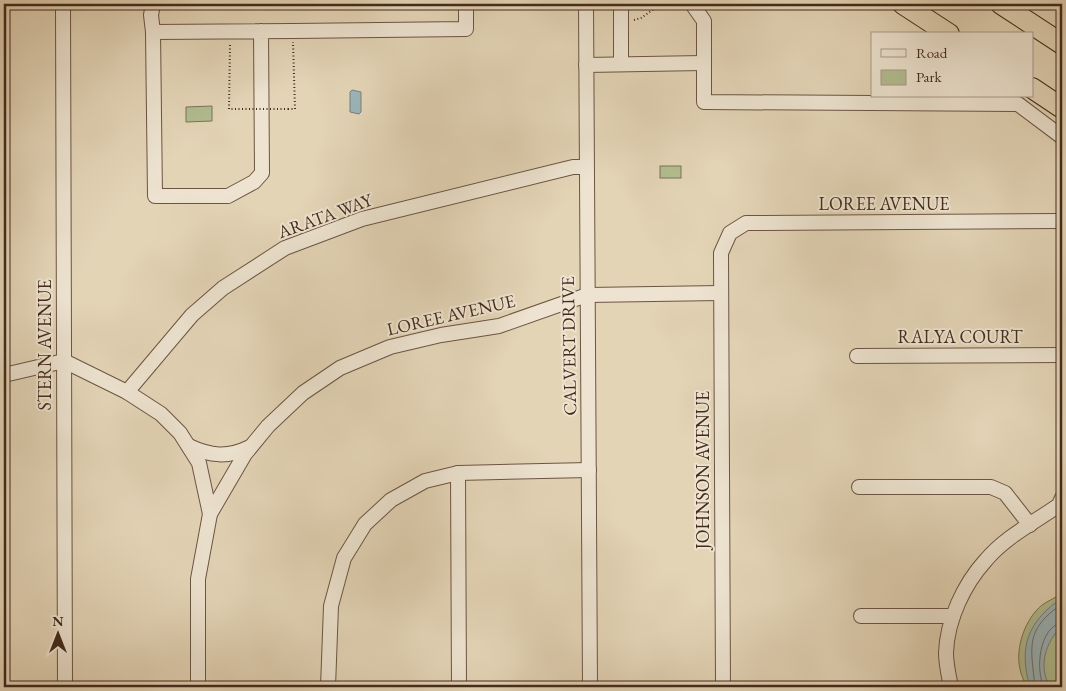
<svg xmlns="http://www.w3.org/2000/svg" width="1066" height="691" font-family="'EB Garamond',serif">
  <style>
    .green { fill: #b1bd90; stroke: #7a7456 }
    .water { fill: #9bb5ba; stroke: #787e7b }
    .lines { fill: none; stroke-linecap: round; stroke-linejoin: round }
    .shore { stroke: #6f706c; stroke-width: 1 }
    .minor-casing { stroke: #6b5543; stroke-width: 16 }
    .highway-casing { stroke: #432b1d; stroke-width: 22 }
    .path { stroke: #432b1d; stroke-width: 2; stroke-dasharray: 1 2.5; stroke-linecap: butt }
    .minor { stroke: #ede3d0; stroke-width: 14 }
    .highway { stroke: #e3d4b6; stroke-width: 20 }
    .path-bridge { stroke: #432b1d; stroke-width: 2; stroke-dasharray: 1 2.5; stroke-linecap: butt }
    .labels { text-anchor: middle; stroke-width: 4; stroke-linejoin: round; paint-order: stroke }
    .street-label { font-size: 18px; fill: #432b1d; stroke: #ede3d0 }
  </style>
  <rect width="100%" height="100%" fill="#e3d4b6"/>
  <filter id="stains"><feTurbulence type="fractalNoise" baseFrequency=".004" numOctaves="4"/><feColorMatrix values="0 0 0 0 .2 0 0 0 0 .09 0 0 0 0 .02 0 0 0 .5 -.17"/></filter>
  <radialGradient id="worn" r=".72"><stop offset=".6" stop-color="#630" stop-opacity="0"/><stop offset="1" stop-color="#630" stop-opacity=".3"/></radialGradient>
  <!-- green -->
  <g class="green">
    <polygon points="212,106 212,121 186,122 186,107"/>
    <rect x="660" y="166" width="21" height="12"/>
    <path d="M 1062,594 L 1062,687 L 1027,687 C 1024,681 1021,675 1020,669 C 1015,648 1025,619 1042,605 C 1048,601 1056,597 1062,594 Z"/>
  </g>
  <!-- water -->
  <g class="water">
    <polygon points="352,90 361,92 361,112 359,114 350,112 350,92"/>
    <path d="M 1062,598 L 1062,626 C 1045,643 1038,666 1050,687 L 1030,687 C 1018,647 1028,621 1062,598 Z"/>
  </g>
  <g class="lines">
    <!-- shore -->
    <g class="shore">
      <path d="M 1035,687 C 1031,647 1024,630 1062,604"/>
      <path d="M 1044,687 C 1035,671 1039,626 1062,623"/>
    </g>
    <!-- minor casing -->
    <g class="minor-casing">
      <g id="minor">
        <polyline points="63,4 65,687"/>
        <polyline points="153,4 151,15 153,32"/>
        <polyline points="586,4 590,687"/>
        <polyline points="621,4 621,64"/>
        <polyline points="692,4 704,21 704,102 1018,104 1062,137"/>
        <path d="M 261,31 L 262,173 L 254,182 L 228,196 L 155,196 L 153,32 C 200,32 246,31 293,31 L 466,29 L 466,4"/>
        <polyline points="586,65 703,63"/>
        <polyline points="857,356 1062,355"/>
        <polyline points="4,375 64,361 127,392 161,414 180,433 199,463 210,514"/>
        <polyline points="127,392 192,315 223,288 285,248 362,219 573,167 586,167"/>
        <path d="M 189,446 C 210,456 228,458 250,447"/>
        <polyline points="458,473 459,687"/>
        <polyline points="859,487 991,487 1005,493 1030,525"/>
        <polyline points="861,616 953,616"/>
        <polyline points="198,687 198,579 210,514 245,454 268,426 303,393 340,368 390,347 441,335 499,326 587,295 721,293"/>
        <polyline points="328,687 331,606 344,558 365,524 391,500 425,481 458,473 589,470"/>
        <polyline points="723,687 721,253 730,233 746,223 1062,221"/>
        <path d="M 951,687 C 949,677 946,664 946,653 C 947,620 964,584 986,560 C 1005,537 1035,522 1059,505 L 1062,498"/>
      </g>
    </g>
    <!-- highway casing -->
    <g class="highway-casing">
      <g id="highway">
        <polyline points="903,4 949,34"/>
        <polyline points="1001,4 1062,44"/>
        <polyline points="1032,88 1062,108"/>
      </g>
    </g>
    <!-- path -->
    <g class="path">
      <polyline points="661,4 664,9 672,4"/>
      <polyline points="634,20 641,18 661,4"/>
      <polyline points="230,45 229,109 235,109"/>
      <polyline points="288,109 295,109 293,42"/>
    </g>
    <!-- minor -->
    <use href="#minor" class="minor"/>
    <!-- highway -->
    <use href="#highway" class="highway"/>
    <!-- path-bridge -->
    <polyline class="path-bridge" points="235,109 288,109"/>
  </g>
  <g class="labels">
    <!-- street labels -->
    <g class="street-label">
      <text x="884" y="210">LOREE AVENUE</text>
      <text transform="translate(325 216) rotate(-20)" y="6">ARATA WAY</text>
      <text transform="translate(451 315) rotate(-13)" y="6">LOREE AVENUE</text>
      <text x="960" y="343">RALYA COURT</text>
      <text transform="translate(45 345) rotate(-90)" y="6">STERN AVENUE</text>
      <text transform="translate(569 346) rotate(-91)" y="6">CALVERT DRIVE</text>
      <text transform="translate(703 470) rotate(-90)" y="6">JOHNSON AVENUE</text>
    </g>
  </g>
  <!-- margin -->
  <rect width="1066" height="691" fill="none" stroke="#e3d4b6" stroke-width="20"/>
  <rect x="5" y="5" width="1056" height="681" fill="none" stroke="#432b1d" stroke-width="2.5"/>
  <rect x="10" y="10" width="1046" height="671" fill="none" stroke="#432b1d"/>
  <!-- legend -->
  <rect x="871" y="32" width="162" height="65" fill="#ede3d0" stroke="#a99988"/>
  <rect x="881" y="49" width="25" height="8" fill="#ede3d0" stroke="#a99988"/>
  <text x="916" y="58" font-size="15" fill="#432b1d">Road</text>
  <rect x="881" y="70" width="25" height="15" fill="#b1bd90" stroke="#a99988"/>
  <text x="916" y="82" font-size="15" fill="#432b1d">Park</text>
  <!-- north arrow -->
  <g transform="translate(58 634)" stroke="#ede3d0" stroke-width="4" paint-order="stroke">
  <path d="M0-4L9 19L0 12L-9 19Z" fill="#432b1d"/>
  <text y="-8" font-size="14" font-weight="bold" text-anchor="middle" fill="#432b1d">N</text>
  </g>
  <rect width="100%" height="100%" filter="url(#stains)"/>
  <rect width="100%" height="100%" fill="url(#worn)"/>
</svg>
